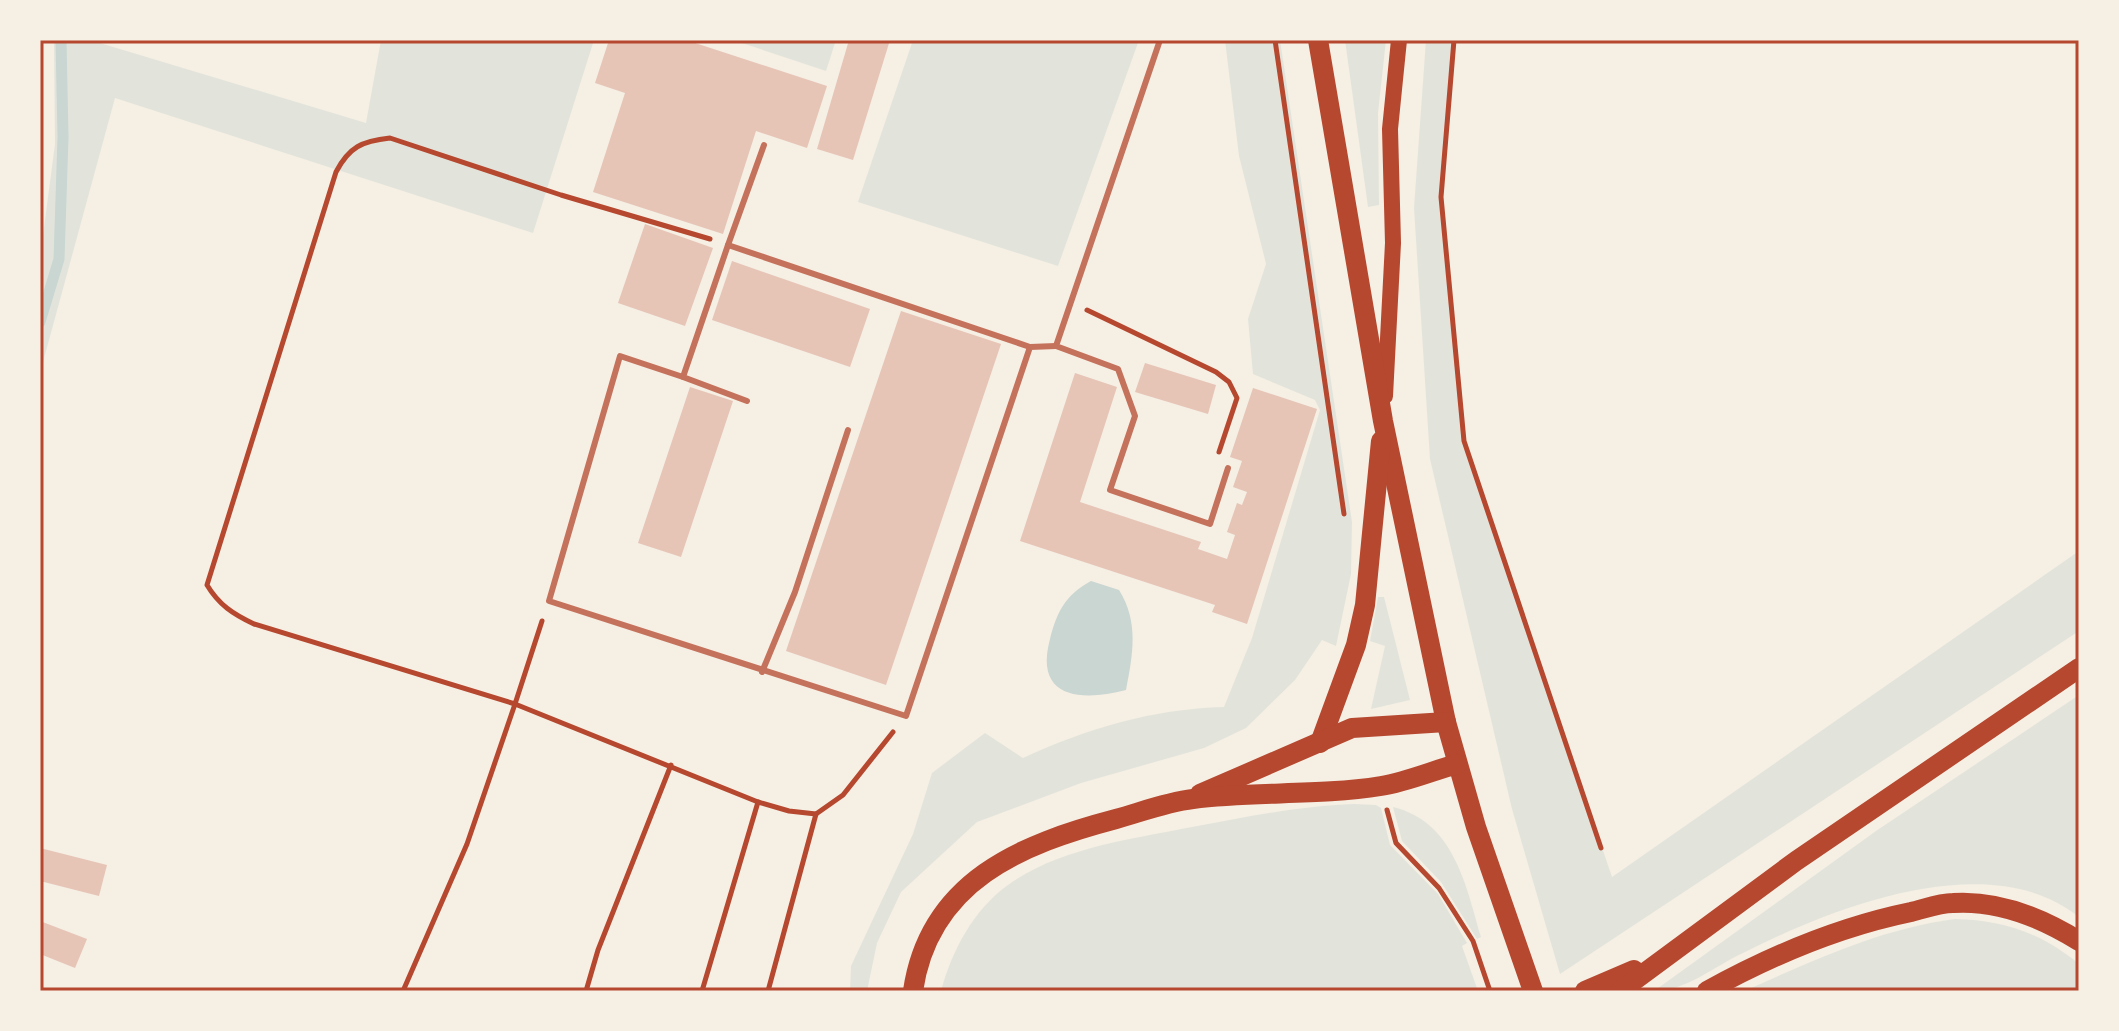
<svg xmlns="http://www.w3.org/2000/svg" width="2119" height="1031" font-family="Ubuntu,sans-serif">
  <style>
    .green { fill: #e2e4dc }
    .water { fill: #c9d6d2 }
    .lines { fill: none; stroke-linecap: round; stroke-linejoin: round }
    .stream { stroke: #c9d6d2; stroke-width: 11 }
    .building { fill: #e6c5b7 }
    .path { stroke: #b5482f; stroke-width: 5 }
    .service { stroke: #c5725c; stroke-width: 6 }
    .secondary { stroke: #b5482f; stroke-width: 16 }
    .primary { stroke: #b5482f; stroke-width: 20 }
    .neatline { fill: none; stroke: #b5482f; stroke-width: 3 }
  </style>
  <rect width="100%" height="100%" fill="#f6efe4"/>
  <!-- green -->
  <g class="green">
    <polygon points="54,40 90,40 366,123 381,40 594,40 533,233 115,98 40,373 40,258 55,144"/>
    <polygon points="733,40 836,40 826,71"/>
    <polygon points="913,40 1139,40 1058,266 858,202"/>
    <path d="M 1225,40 L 1280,40 L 1352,522 L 1351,574 L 1336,646 L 1322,640 L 1295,680 L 1246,728 L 1204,748 L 1081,783 L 977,822 L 901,892 L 877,943 L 867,991 L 850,991 L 851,966 L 913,834 L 932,773 L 985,733 L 1023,758 C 1088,728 1153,709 1224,707 L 1252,638 L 1320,410 L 1315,400 L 1253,374 L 1248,319 L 1266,264 L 1239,156 Z"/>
    <polygon points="1345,40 1386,40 1378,113 1379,205 1368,207"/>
    <polygon points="1426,40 1454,40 1441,197 1464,441 1612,877 2079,551 2079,631 1560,974 1512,809 1430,459 1414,208"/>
    <polygon points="1378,597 1384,597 1410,700 1371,709 1385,646 1370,641"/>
    <path d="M 2079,695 L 2079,917 C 1989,845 1832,908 1743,953 C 1715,966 1686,991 1654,991 L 1876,831 Z"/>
    <path d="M 1354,804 L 1376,805 L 1381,808 L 1390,845 L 1438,894 L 1467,943 L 1462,946 L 1478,991 L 941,991 C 952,951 973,910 1008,885 C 1059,848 1132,839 1192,827 C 1247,817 1298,806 1354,804 Z"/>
    <path d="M 1393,807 C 1454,822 1466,885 1481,937 L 1477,939 L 1441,882 L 1402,841 Z"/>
    <path d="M 1955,919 C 2004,920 2041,933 2079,964 L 2079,991 L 1744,991 C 1813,961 1879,929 1955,919 Z"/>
  </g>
  <!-- water -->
  <path class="water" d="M 1091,581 L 1119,590 C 1139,622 1133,654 1126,690 C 1080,702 1034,698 1050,639 C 1057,612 1065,595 1091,581 Z"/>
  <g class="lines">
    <!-- stream -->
    <polyline class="stream" points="40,322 59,259 63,137 61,40"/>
  </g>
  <!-- building -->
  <g class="building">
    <polygon points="609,40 686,40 827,86 807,148 756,131 723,234 593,192 625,93 595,83"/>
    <polygon points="849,40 890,40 853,160 817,149"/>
    <polygon points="645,224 713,248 685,326 618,303"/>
    <polygon points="732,261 870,309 850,367 712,320"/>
    <polygon points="901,311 1001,344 886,685 786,651"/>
    <polygon points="1145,363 1216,385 1208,414 1135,392"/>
    <polygon points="1075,373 1117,387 1080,502 1201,542 1198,549 1227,559 1235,535 1227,532 1237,503 1242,505 1247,492 1233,487 1242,461 1230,457 1253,388 1317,409 1247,624 1212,612 1215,605 1020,541"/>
    <polygon points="690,387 733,401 681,557 638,543"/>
    <polygon points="40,848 107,865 99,896 40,881"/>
    <polygon points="40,921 87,939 75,968 40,954"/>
  </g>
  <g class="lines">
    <!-- path -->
    <g class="path">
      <polyline points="1275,40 1344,514"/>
      <polyline points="1454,40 1441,197 1464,441 1601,848"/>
      <polyline points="1087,310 1216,372 1229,382 1237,398 1219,452"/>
      <path d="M 542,621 L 515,704 L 254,624 C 233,614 219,605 207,585 L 336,172 C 349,147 362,141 390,138 L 561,195 L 710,239"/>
      <polyline points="1387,810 1396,843 1439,888 1473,941 1490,991"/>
      <polyline points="403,991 467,844 515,704 758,802 789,811 816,814 843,795 893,732"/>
      <polyline points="586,991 598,950 671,765"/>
      <polyline points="702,991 758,802"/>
      <polyline points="768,991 816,814"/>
    </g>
    <!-- service -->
    <g class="service">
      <polyline points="1160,40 1056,346 1118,369 1135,416 1110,490 1210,524 1228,468"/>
      <polyline points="764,145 728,245 1030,347"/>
      <polyline points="728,245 683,377 747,401"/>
      <polyline points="683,377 620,356 549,601 906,716 1030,347 1056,346"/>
      <polyline points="762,672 795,592 848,430"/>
    </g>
    <!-- secondary -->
    <polyline class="secondary" points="1385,396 1393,243 1390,129 1399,40"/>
    <!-- primary -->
    <g class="primary">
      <polyline points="1318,40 1383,421 1446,722 1476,827 1533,991"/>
      <polyline points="1320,743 1356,645 1365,605 1381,441"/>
      <polyline points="1200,794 1352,728 1446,722"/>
      <path d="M 913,991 C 929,881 1021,844 1116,819 C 1141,812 1167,802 1193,799 C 1255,791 1319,796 1381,786 C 1406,782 1432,771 1457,764"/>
      <polyline points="1585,991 1634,970"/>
      <polyline points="1620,991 1796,861 2079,668"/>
      <path d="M 1707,991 C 1772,955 1838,927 1911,912 C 1924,909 1939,903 1953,903 C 1998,900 2042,918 2079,941"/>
    </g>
  </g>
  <!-- border -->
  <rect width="2119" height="1031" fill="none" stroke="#f6efe4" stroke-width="84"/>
  <rect x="42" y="42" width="2035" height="947" class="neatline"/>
</svg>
